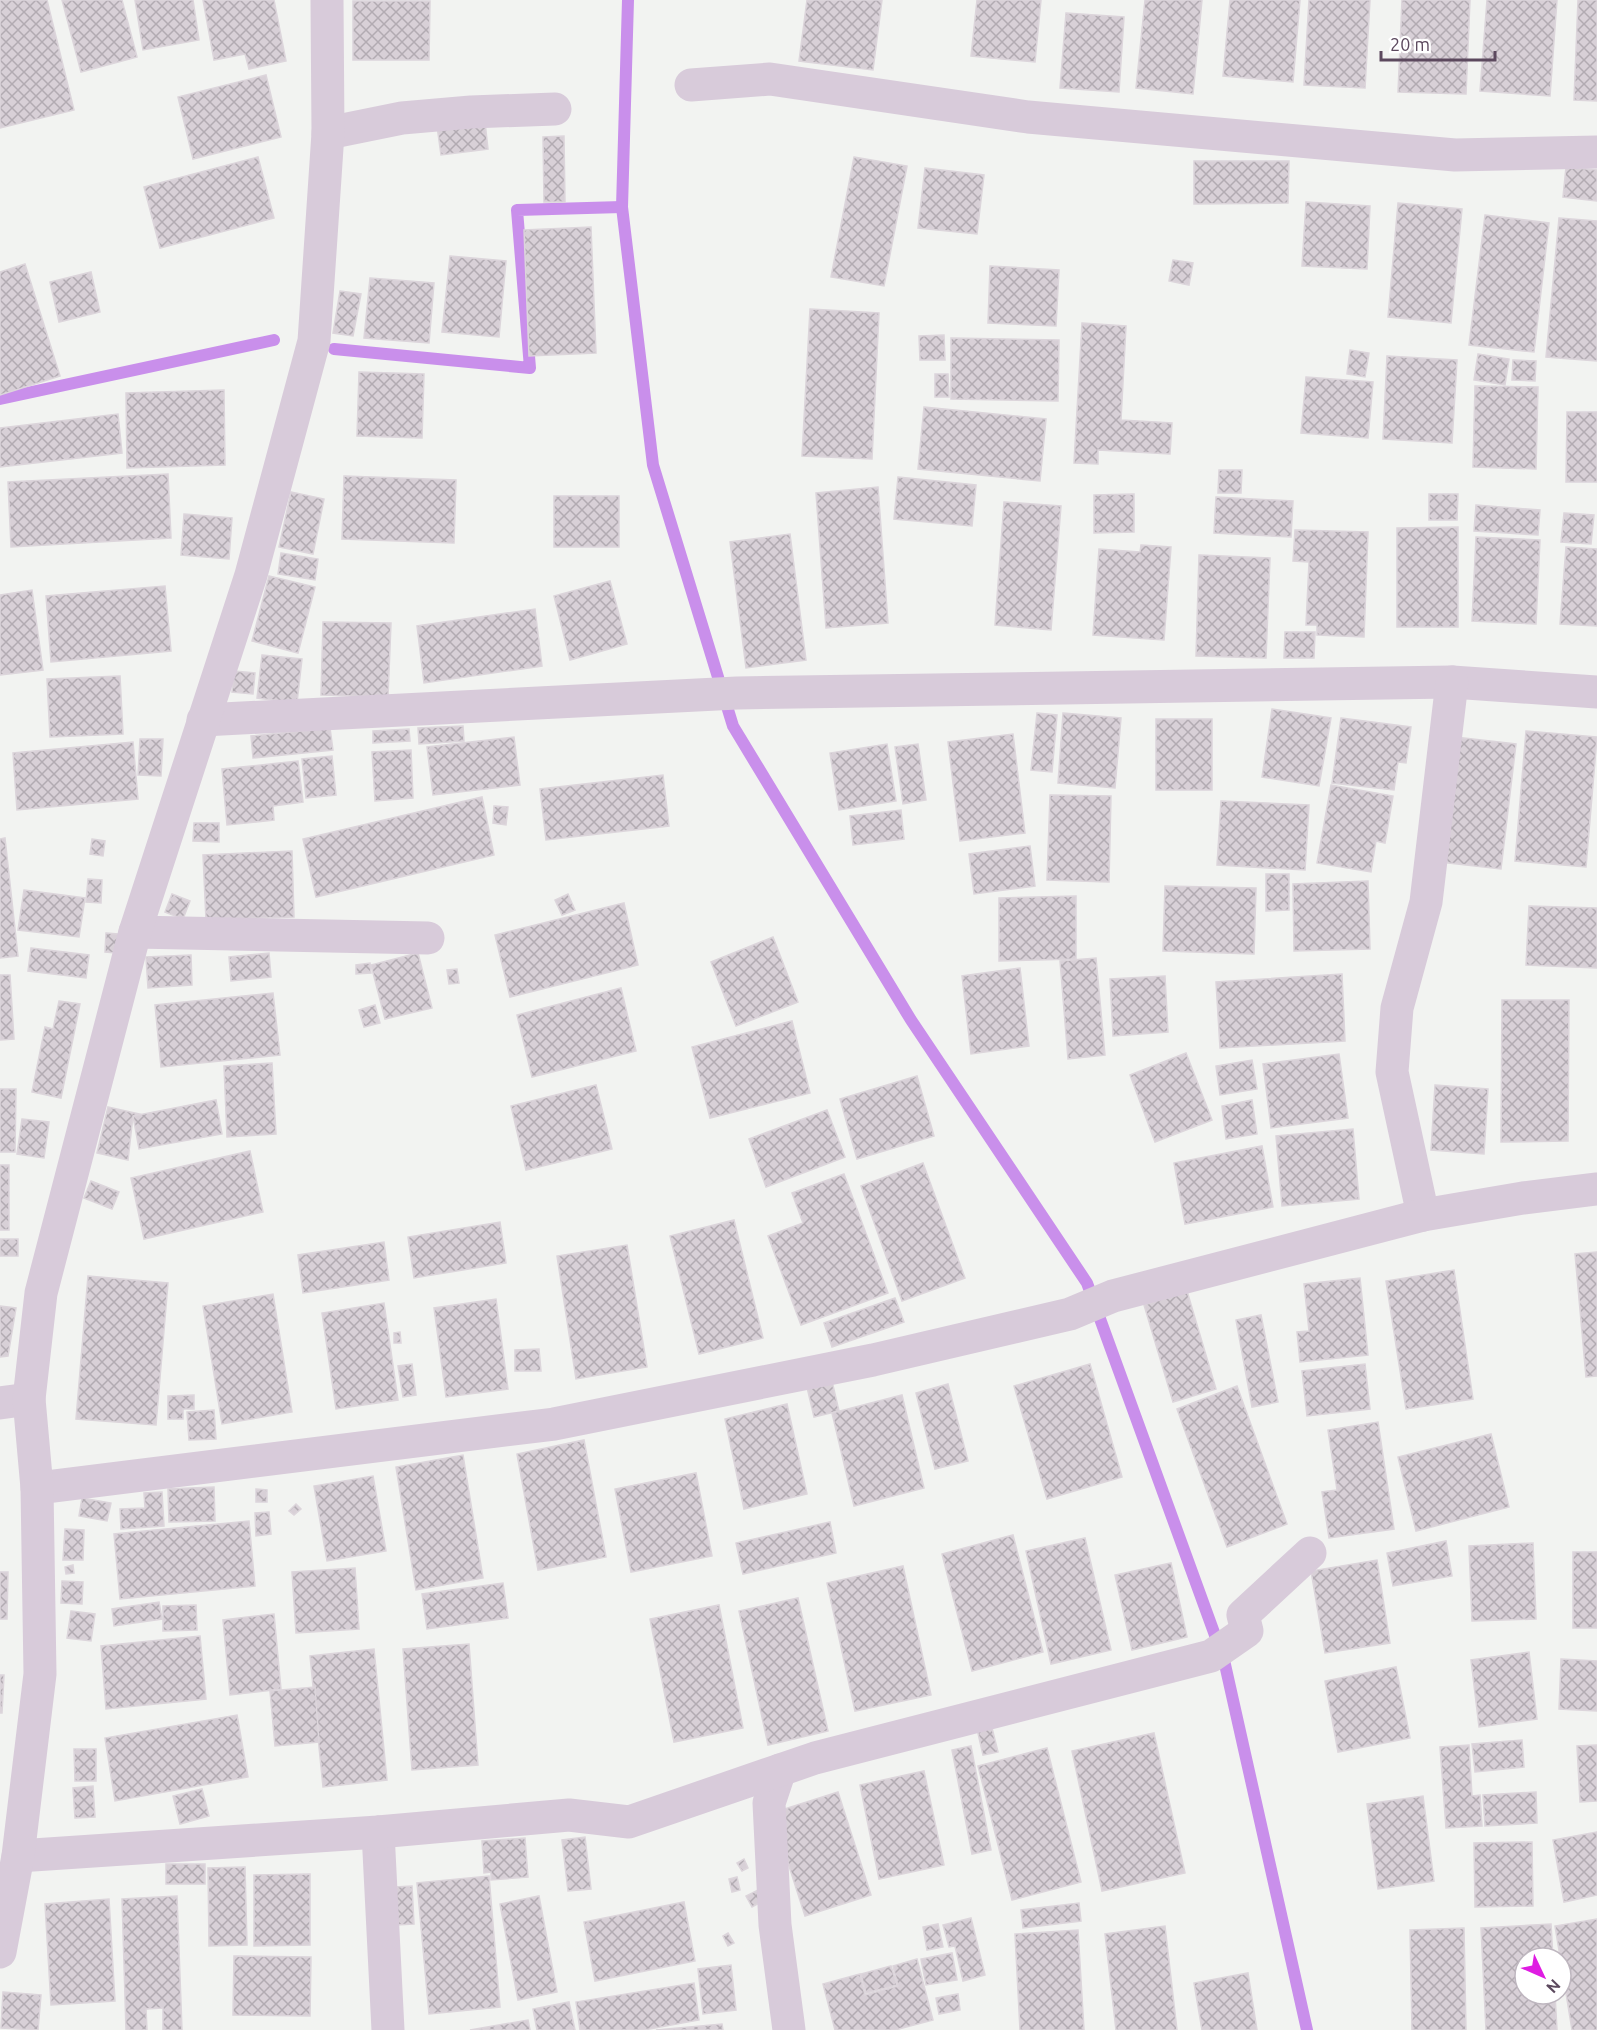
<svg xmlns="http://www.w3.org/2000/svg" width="1597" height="2030" font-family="Ubuntu,sans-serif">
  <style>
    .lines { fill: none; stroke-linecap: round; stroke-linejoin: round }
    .stream { stroke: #c98feb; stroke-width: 12 }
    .building { fill: url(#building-cross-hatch); stroke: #dcd5db; stroke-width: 1.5 }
    .minor { stroke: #d8cbda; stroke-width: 33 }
    .tertiary { stroke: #d8cbda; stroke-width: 33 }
  </style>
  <defs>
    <pattern id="building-cross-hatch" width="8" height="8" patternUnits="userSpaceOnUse" patternTransform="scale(1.5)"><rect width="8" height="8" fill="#d8d0d7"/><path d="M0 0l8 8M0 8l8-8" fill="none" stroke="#b2abb2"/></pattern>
  </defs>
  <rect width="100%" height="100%" fill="#f2f3f1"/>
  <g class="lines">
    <!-- stream -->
    <g class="stream">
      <polyline points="628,0 622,207 653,465 733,726 911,1020 1087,1283 1224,1660 1307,2030"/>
      <polyline points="334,349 530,368 517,210 622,207"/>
      <polyline points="0,399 274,340"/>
    </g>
  </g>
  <!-- building -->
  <g class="building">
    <polygon points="0,0 47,0 74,110 0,128"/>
    <polygon points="62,0 122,0 137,57 81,72"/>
    <polygon points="135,0 193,0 199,40 143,50"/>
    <polygon points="203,0 274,0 286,61 249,69 245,54 214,60"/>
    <polygon points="807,0 882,0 873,70 799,61"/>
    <polygon points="977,0 1041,0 1035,62 971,56"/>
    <polygon points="1145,0 1202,0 1193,94 1136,88"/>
    <polygon points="1230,0 1300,0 1293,82 1223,76"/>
    <polygon points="1309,0 1370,0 1365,88 1304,85"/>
    <polygon points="1402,0 1470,0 1466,94 1398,92"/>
    <polygon points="1487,0 1557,0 1550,96 1480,91"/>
    <polygon points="1578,0 1597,0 1597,101 1574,100"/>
    <polygon points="353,1 430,1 429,60 353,60"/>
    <polygon points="1066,13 1124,17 1119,92 1060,88"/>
    <polygon points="266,75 281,137 193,159 178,97"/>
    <polygon points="484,113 488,149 441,155 436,119"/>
    <polygon points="564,136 565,202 544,202 543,137"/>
    <polygon points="258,157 274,218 160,248 144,187"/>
    <polygon points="854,157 907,166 884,286 831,277"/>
    <polygon points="1194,161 1289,161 1288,203 1194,204"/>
    <polygon points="1566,167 1597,170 1597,201 1563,197"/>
    <polygon points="925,168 984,175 977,234 918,228"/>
    <polygon points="1306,202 1370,206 1367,269 1302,266"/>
    <polygon points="1398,203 1462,209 1451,323 1388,317"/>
    <polygon points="1485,215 1549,223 1534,352 1469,345"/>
    <polygon points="1559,218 1597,221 1597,361 1546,357"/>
    <polygon points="591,227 596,353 529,356 524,230"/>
    <polygon points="450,256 506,261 499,337 442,332"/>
    <polygon points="1173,260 1193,263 1189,285 1169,281"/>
    <polygon points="25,264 60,376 0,395 0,272"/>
    <polygon points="990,266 1059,270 1056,326 988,323"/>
    <polygon points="91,272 100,312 59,322 50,282"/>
    <polygon points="370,278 434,283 429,343 364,338"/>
    <polygon points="340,291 361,294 353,336 333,333"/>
    <polygon points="810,309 879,313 872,459 802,456"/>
    <polygon points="1082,323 1126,326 1121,420 1172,423 1170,454 1098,450 1098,464 1074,463"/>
    <polygon points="944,335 945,360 920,360 919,336"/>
    <polygon points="951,338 1059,340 1058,401 951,399"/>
    <polygon points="1350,350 1369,353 1365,377 1347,374"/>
    <polygon points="1478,354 1509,359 1505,385 1474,380"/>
    <polygon points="1387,356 1457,360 1452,443 1383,439"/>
    <polygon points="1513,360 1536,361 1535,381 1512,380"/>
    <polygon points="359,372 424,374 422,438 357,436"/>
    <polygon points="935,374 948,374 949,397 935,397"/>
    <polygon points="1306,377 1373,382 1368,438 1301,433"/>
    <polygon points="1475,386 1538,387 1536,469 1473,467"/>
    <polygon points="224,390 225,465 127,468 126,393"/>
    <polygon points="924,407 1046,419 1040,481 918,469"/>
    <polygon points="1567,412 1597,412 1597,482 1566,482"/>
    <polygon points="118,414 122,453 0,467 0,428"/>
    <polygon points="1219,470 1242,470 1241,493 1218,493"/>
    <polygon points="168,474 171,538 11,547 8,482"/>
    <polygon points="344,476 456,480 454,543 342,539"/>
    <polygon points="898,477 976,485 972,526 894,519"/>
    <polygon points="878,487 888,623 826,628 816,493"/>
    <polygon points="291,492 324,499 313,554 279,547"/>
    <polygon points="1134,494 1134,532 1094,533 1094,495"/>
    <polygon points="1429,494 1458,494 1457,520 1429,520"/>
    <rect x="554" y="496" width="65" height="51"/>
    <polygon points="1216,497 1293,501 1291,537 1214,533"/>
    <polygon points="1004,502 1061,506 1051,630 995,625"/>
    <polygon points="1476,505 1540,510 1538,535 1474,531"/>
    <polygon points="1564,513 1594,515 1591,544 1561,542"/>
    <polygon points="184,514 232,518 229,559 181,555"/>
    <polygon points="1458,527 1458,627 1397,627 1397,528"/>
    <polygon points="1295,530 1368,532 1364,637 1317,635 1317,625 1306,625 1309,562 1293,561"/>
    <polygon points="790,534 806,660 746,668 730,542"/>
    <polygon points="1476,537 1540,540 1536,624 1472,621"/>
    <polygon points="1141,545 1171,547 1164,640 1093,635 1099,549 1140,552"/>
    <polygon points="1566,547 1597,549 1597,626 1560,624"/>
    <polygon points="281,553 318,559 315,580 278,574"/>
    <polygon points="1199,555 1270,558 1266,658 1196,656"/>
    <polygon points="269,576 315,587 298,653 252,641"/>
    <polygon points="610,581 627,644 570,660 554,596"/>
    <polygon points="165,586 171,651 51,662 46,596"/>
    <polygon points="32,590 43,670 0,675 0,595"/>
    <polygon points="535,609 542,666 424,683 417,626"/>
    <polygon points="323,622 391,623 388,697 321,695"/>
    <polygon points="1285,632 1315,632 1314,658 1284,658"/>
    <polygon points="262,655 302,659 297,703 257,698"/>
    <polygon points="234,671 255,673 253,694 232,692"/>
    <polygon points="120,676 123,734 50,737 47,679"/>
    <polygon points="1272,709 1331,718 1319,786 1262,777"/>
    <polygon points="1037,713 1057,715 1052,772 1031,770"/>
    <polygon points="1063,713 1121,718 1115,788 1058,783"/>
    <polygon points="1341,718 1411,727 1406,763 1398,762 1394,790 1332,783"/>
    <rect x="1156" y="719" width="56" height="71"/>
    <polygon points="463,726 464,741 419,744 418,728"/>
    <polygon points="330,728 333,750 253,758 251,736"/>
    <polygon points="409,729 410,741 373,743 373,731"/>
    <polygon points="1526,731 1597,737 1586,867 1515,861"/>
    <polygon points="1013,734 1025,833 960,841 948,742"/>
    <polygon points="514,737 520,785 433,795 427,747"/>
    <polygon points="1455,737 1516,744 1501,869 1440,862"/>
    <polygon points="140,739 163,739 161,776 138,775"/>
    <polygon points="133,742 138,799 17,810 13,753"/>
    <polygon points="887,744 896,801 839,810 830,753"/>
    <polygon points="918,744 926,800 903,804 895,747"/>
    <polygon points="411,750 413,798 375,801 372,752"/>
    <polygon points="332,756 336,795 306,798 302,759"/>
    <polygon points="298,761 303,802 273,806 274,820 227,825 222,769"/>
    <polygon points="663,775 669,826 546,840 540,789"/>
    <polygon points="1331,785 1393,796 1385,843 1376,841 1371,872 1317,863"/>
    <polygon points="1050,795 1111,796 1109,882 1047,880"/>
    <polygon points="482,797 494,855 316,897 303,839"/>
    <polygon points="1221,801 1309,805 1305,870 1217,865"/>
    <polygon points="494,806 508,807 506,825 493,823"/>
    <polygon points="901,810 904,839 853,845 850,816"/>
    <polygon points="194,823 219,823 219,842 193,841"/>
    <polygon points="5,838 18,956 0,958 0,839"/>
    <polygon points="92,839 105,841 103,856 90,854"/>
    <polygon points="1030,846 1035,886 974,894 969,854"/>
    <polygon points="292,851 294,917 206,920 203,855"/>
    <polygon points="1266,874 1289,874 1289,910 1266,911"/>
    <polygon points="88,879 102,880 101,903 86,902"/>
    <polygon points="1368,881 1370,949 1294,951 1293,884"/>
    <polygon points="1165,886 1256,888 1254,954 1163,951"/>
    <polygon points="24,890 85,898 79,937 18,930"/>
    <polygon points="172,894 190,901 183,919 165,912"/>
    <polygon points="568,894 575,910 562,915 555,900"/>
    <polygon points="1076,896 1076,959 999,961 999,898"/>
    <polygon points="624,903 638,965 510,997 495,935"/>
    <polygon points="1529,906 1597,908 1597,968 1526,965"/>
    <polygon points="106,933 118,934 116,953 105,952"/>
    <polygon points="773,937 798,1002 736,1026 711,962"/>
    <polygon points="31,948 89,955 86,978 28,971"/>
    <polygon points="269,953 271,977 231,981 229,957"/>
    <polygon points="418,953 432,1008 385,1019 371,965"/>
    <polygon points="191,955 192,985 148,988 146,957"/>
    <polygon points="1096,958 1105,1055 1068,1059 1060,961"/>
    <polygon points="370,963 371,973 356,974 356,965"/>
    <polygon points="1020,968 1029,1046 971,1054 962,976"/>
    <polygon points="457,969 459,983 449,984 447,970"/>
    <polygon points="1342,974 1345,1041 1220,1048 1216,982"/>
    <polygon points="0,975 10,975 14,1039 0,1040"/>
    <polygon points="1165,976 1168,1032 1113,1036 1110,979"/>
    <polygon points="621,988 636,1051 532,1077 517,1015"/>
    <polygon points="273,993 280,1055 161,1067 155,1005"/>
    <polygon points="1502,1000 1569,1000 1568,1141 1501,1142"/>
    <polygon points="59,1001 80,1004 61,1098 32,1092 45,1027 53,1029"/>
    <polygon points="375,1005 380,1023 364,1027 359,1010"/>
    <polygon points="792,1021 810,1093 710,1118 692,1047"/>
    <polygon points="1186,1053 1212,1120 1155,1142 1130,1075"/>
    <polygon points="1339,1054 1348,1118 1271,1128 1263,1064"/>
    <polygon points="1252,1060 1257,1089 1220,1095 1216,1066"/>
    <polygon points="272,1063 276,1134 227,1137 224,1066"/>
    <polygon points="917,1076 934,1136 857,1159 840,1099"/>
    <polygon points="596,1085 612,1149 526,1170 511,1106"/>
    <polygon points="1435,1085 1488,1089 1484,1154 1431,1150"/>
    <polygon points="0,1089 16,1089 15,1152 0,1152"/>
    <polygon points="216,1100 222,1134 139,1149 133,1116"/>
    <polygon points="1252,1100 1257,1134 1226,1139 1222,1106"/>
    <polygon points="108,1107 139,1114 133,1116 128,1160 97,1153"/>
    <polygon points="827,1110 845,1157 766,1187 749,1139"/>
    <polygon points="22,1119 49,1122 44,1158 17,1154"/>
    <polygon points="1353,1129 1359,1199 1282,1206 1276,1136"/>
    <polygon points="1262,1146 1273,1207 1185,1224 1174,1163"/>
    <polygon points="250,1151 263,1212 144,1239 131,1178"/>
    <polygon points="923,1163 965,1278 902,1301 861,1186"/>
    <rect x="0" y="1165" width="9" height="65"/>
    <polygon points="844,1174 888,1293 801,1325 768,1236 803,1223 792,1193"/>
    <polygon points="91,1181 119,1192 112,1209 84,1198"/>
    <polygon points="734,1220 763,1338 699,1354 670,1236"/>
    <polygon points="500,1222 506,1263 414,1278 408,1237"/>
    <rect x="0" y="1239" width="18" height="17"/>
    <polygon points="384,1242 389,1280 303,1293 298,1255"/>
    <polygon points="627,1245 647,1367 576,1379 557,1256"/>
    <polygon points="1597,1252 1597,1376 1586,1377 1575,1254"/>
    <polygon points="1454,1270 1473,1399 1406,1409 1386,1281"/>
    <polygon points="88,1276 168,1283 156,1425 76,1419"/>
    <polygon points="1360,1278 1368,1355 1300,1362 1297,1332 1309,1331 1304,1284"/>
    <polygon points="1187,1291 1216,1389 1173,1402 1144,1305"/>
    <polygon points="273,1294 292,1412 222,1424 203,1306"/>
    <polygon points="895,1298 904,1322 832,1347 824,1323"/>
    <polygon points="496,1299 508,1389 446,1397 434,1308"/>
    <polygon points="384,1303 398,1400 336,1409 322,1313"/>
    <polygon points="0,1306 16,1308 8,1356 0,1357"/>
    <polygon points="1261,1315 1278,1402 1252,1407 1236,1320"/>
    <polygon points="400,1332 401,1343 394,1343 394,1333"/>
    <polygon points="539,1349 541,1371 515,1371 515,1350"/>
    <polygon points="412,1364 416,1395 403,1397 398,1366"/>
    <polygon points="1090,1364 1122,1477 1047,1499 1014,1386"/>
    <polygon points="1365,1364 1370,1409 1307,1416 1302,1371"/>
    <polygon points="831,1377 839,1411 814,1417 806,1383"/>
    <polygon points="948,1384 968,1461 935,1469 916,1393"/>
    <polygon points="1237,1386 1287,1524 1227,1547 1177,1409"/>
    <polygon points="194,1395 194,1409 183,1409 183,1419 168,1419 168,1396"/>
    <polygon points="902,1395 924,1488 854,1506 832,1413"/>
    <polygon points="787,1404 807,1494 744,1509 725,1419"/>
    <polygon points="214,1410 216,1439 189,1440 187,1412"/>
    <polygon points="1378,1422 1394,1529 1329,1538 1322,1492 1337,1490 1328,1430"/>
    <polygon points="1491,1434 1509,1507 1416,1531 1398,1457"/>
    <polygon points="584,1440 606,1557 538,1570 517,1454"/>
    <polygon points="463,1455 483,1578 416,1590 396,1467"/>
    <polygon points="696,1473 712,1556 631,1572 615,1489"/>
    <polygon points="373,1476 386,1551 327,1561 314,1486"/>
    <polygon points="214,1487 215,1521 169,1522 168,1489"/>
    <polygon points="256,1489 267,1490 267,1502 256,1502"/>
    <polygon points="162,1492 164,1526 121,1529 120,1509 145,1508 144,1493"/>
    <polygon points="82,1498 111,1503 107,1521 79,1516"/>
    <polygon points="296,1504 301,1509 294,1515 289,1511"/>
    <polygon points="269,1512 271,1534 256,1536 255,1513"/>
    <polygon points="249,1521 255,1586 120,1599 114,1534"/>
    <polygon points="830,1522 836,1553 743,1574 736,1543"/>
    <polygon points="65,1529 84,1530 83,1560 63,1560"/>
    <polygon points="1013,1535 1043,1652 972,1671 942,1554"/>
    <polygon points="1085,1538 1111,1650 1051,1664 1026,1551"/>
    <polygon points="1446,1541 1452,1576 1393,1586 1387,1553"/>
    <polygon points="1533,1543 1536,1619 1472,1621 1469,1546"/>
    <rect x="1573" y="1552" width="24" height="76"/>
    <polygon points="1377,1560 1390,1643 1325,1653 1311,1571"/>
    <polygon points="1171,1563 1187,1637 1132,1650 1115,1575"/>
    <polygon points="73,1565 74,1573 66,1574 65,1567"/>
    <polygon points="903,1566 931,1695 855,1711 827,1583"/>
    <polygon points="355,1568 359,1629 296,1633 292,1572"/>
    <polygon points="0,1572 8,1572 7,1619 0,1619"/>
    <polygon points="62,1581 83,1582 82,1604 61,1603"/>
    <polygon points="503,1583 508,1618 427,1629 422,1594"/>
    <polygon points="798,1598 828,1731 768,1745 739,1611"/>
    <polygon points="159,1602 162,1619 114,1626 112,1609"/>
    <polygon points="196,1605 197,1630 163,1631 163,1606"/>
    <polygon points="719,1605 743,1728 674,1742 650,1619"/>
    <polygon points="71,1611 95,1614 91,1641 67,1638"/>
    <polygon points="274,1614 281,1689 230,1695 223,1620"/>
    <polygon points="200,1636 206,1699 106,1709 101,1646"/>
    <polygon points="469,1644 478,1765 412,1770 403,1649"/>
    <polygon points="374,1649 387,1780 323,1787 310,1656"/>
    <polygon points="1529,1652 1537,1719 1479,1727 1471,1660"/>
    <polygon points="1561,1659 1597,1661 1597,1711 1559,1709"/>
    <polygon points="1396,1667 1410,1738 1338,1752 1325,1681"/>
    <polygon points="0,1675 4,1675 2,1713 0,1713"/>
    <polygon points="315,1687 319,1742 275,1746 270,1691"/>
    <polygon points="237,1715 248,1777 115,1801 105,1738"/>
    <polygon points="991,1724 998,1752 983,1755 977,1729"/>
    <polygon points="1154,1733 1185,1873 1102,1891 1072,1751"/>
    <polygon points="1522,1740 1524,1767 1475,1772 1472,1744"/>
    <polygon points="1469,1745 1472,1796 1480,1795 1482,1826 1446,1828 1440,1747"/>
    <polygon points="1597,1745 1597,1801 1580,1802 1577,1746"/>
    <polygon points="971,1746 991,1850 972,1854 952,1750"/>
    <polygon points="1047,1748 1081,1882 1012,1900 978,1766"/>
    <polygon points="74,1749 96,1749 96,1781 75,1781"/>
    <polygon points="924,1771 944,1865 879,1879 860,1785"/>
    <polygon points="93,1786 95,1817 75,1818 73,1788"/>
    <polygon points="202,1789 209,1816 180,1824 173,1796"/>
    <polygon points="838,1792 871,1895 805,1916 772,1813"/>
    <polygon points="1536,1792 1537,1823 1485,1826 1483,1795"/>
    <polygon points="1423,1796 1434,1881 1378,1889 1367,1804"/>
    <polygon points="1597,1832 1597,1895 1564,1902 1553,1840"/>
    <polygon points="585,1837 591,1889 568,1891 562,1840"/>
    <polygon points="525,1838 528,1877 491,1880 491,1872 484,1873 482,1841"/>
    <polygon points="1532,1842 1533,1906 1475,1907 1474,1843"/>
    <polygon points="744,1859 748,1868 742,1871 737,1863"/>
    <rect x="166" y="1864" width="39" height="20"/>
    <polygon points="245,1867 247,1945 209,1946 208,1868"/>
    <polygon points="310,1874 310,1945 254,1946 254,1875"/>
    <polygon points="489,1876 500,2007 429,2014 417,1883"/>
    <polygon points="737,1877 740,1890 732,1892 729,1879"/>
    <polygon points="412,1886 414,1924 396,1925 395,1887"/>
    <polygon points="764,1887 770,1897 752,1907 746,1896"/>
    <polygon points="177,1896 182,2030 163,2030 163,2008 146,2009 147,2030 126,2030 122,1899"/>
    <polygon points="539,1896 557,1992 518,2000 500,1904"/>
    <polygon points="109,1899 115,2001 51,2005 45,1904"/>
    <polygon points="684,1902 695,1961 595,1981 584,1922"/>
    <polygon points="1079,1903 1081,1921 1023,1928 1021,1910"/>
    <polygon points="971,1918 985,1975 963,1981 955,1946 949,1947 943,1925"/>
    <polygon points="1597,1919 1597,2030 1572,2030 1555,1926"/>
    <polygon points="938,1924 943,1947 927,1950 923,1927"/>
    <polygon points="1551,1924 1553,1958 1525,1958 1525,1994 1555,1994 1557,2030 1486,2030 1481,1928"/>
    <polygon points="1165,1926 1177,2030 1116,2030 1105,1934"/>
    <polygon points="1464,1928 1466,2030 1412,2030 1410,1930"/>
    <polygon points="1078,1930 1084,2030 1020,2030 1015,1934"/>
    <polygon points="728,1933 734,1943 728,1946 723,1936"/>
    <polygon points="952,1953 957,1980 926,1985 921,1959"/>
    <polygon points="234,1956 311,1957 310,2016 233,2015"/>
    <polygon points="917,1959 933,2020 895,2030 835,2030 823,1984 860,1974 865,1995 898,1986 893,1966"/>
    <polygon points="731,1965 736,2010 703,2014 698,1969"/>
    <polygon points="891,1966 897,1985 866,1993 861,1974"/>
    <polygon points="1248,1973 1257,2030 1202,2030 1194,1983"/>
    <polygon points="694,1983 699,2020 644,2030 580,2030 576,2002"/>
    <polygon points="3,1992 41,1995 38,2030 1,2028"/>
    <polygon points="958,1994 960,2010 939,2014 936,1998"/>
    <polygon points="569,2002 575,2030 537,2030 533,2009"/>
    <polygon points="528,2020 530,2030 470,2030"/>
    <polygon points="722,2024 723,2030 656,2030"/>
  </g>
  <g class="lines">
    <!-- minor -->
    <g class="minor">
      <polyline points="691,85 770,79 1028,117 1455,155 1597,152"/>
      <polyline points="328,133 402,118 471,112 555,109"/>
      <polyline points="203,720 737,693 1452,682 1597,692"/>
      <polyline points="135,932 428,938"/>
      <polyline points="1423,1215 1392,1072 1397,1008 1426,902 1452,682"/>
      <polyline points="0,1403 29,1399"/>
      <polyline points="37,1488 554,1424 873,1360 1070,1314 1113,1296 1423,1215 1523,1198 1597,1189"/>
      <polyline points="780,1770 769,1803 775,1925 789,2030"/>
      <polyline points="378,1832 388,2030"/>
      <polyline points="18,1856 378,1832 569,1815 629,1822 815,1758 1211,1656 1247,1631 1243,1615 1310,1553"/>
    </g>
    <!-- tertiary -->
    <polyline class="tertiary" points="0,1952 18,1856 40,1674 37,1488 29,1399 41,1293 135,932 251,575 314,341 328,133 327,0"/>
  </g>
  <!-- north arrow -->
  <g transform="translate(1543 1976) rotate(134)"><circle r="28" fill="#ffffff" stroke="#beb6bf" stroke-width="1.5"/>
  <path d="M0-4.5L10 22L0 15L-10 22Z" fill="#df1ce2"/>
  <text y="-9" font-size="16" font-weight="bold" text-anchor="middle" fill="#5c495e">N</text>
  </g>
  <!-- scale -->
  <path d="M1381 51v9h114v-9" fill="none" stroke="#5c495e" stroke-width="3"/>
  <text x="1390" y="51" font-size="18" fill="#5c495e" stroke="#ffffff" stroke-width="4.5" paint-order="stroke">20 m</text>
</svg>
